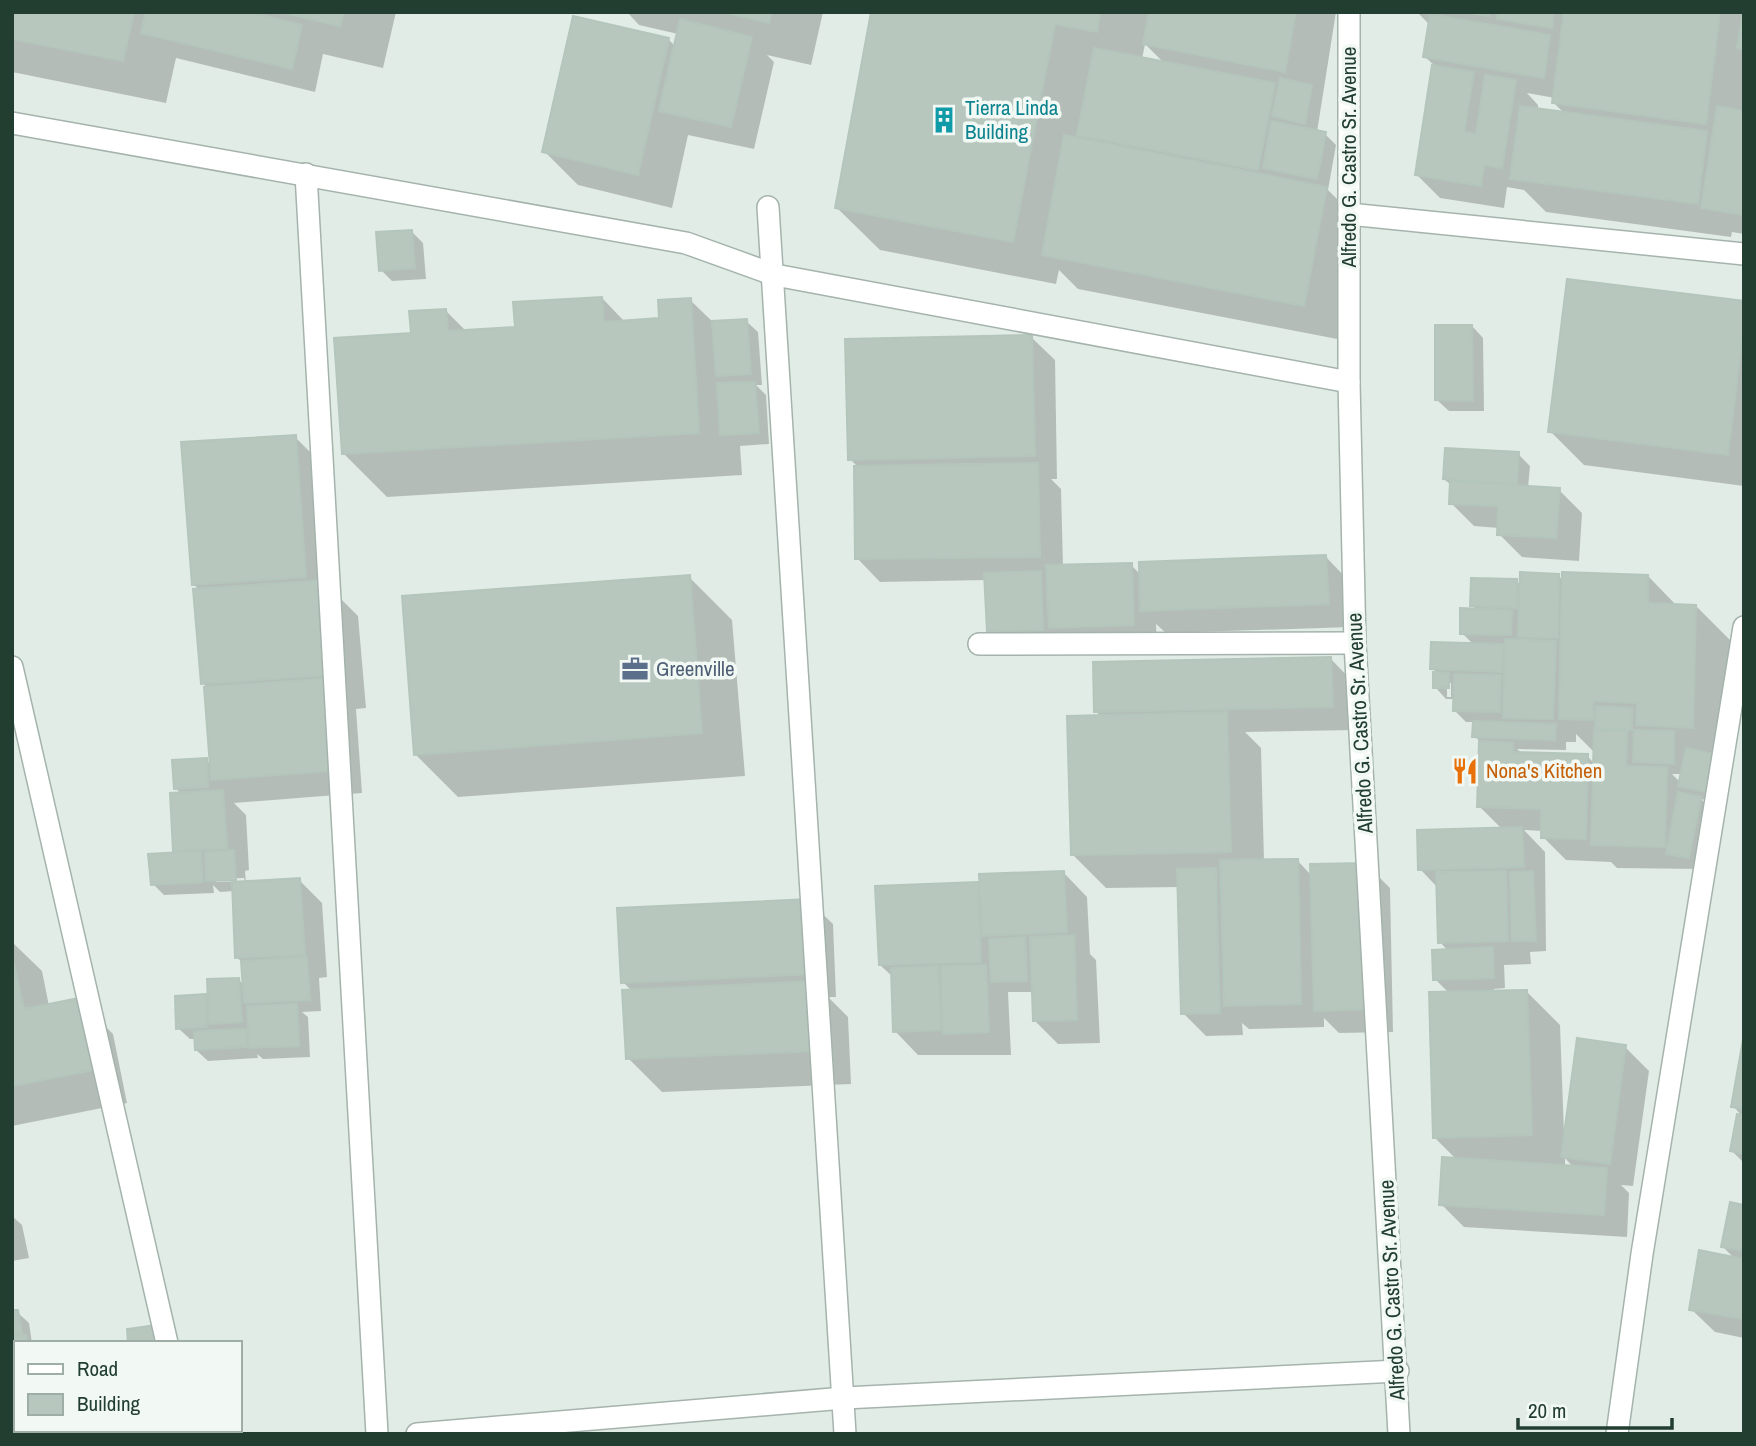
<svg xmlns="http://www.w3.org/2000/svg" width="1756" height="1446" font-family="'Archivo Narrow',sans-serif">
  <style>
    .shadow { fill: #0003; fill-rule: evenodd }
    .building { fill: #b7c7be; stroke: #b4c6bb; stroke-width: 2 }
    .lines { fill: none; stroke-linecap: round; stroke-linejoin: round }
    .minor-casing { stroke: #a4b4ac; stroke-width: 24 }
    .minor { stroke: #fff; stroke-width: 21 }
    .labels { text-anchor: middle; stroke-width: 7; stroke-linejoin: round; paint-order: stroke }
    .culture-label { font-size: 21px; fill: #0d838f; stroke: #f2f9f4; text-anchor: start }
    .street-label { font-size: 21px; fill: #213e31; stroke: #f2f9f4 }
    .service-label { font-size: 21px; fill: #4e5e75; stroke: #f2f9f4; text-anchor: start }
    .food-label { font-size: 21px; fill: #c56008; stroke: #f2f9f4; text-anchor: start }
  </style>
  <rect width="100%" height="100%" fill="#e2ece6"/>
  <!-- shadow -->
  <g class="shadow">
    <polygon points="12,12 396,12 383,68 323,54 315,92 176,58 166,103 12,72"/>
    <polygon points="627,12 823,12 811,65 767,55 774,62 754,149 688,135 672,208 578,185 544,151 668,39 675,46 678,34 639,25"/>
    <path d="M 873,12 L 1336,12 L 1317,132 L 1325,134 L 1336,145 L 1328,190 L 1360,222 L 1337,339 L 1078,289 L 1059,270 L 1056,284 L 880,250 L 836,207 ZM 1145,44 L 1165,64 L 1142,59 Z"/>
    <path d="M 1417,12 L 1744,12 L 1744,234 L 1732,232 L 1731,237 L 1546,212 L 1524,190 L 1507,187 L 1504,208 L 1440,198 L 1417,175 L 1434,65 L 1425,57 L 1430,25 ZM 1527,93 L 1555,98 L 1554,103 L 1565,114 L 1538,110 L 1538,105 Z"/>
    <polygon points="412,232 423,243 426,279 392,281 381,270"/>
    <polygon points="602,298 625,322 661,320 690,300 713,322 746,321 758,332 762,385 756,385 766,395 769,444 740,446 742,475 387,497 344,454 413,335 446,311 467,332 517,329"/>
    <polygon points="1744,303 1744,486 1584,465 1550,431"/>
    <polygon points="1472,326 1483,338 1484,411 1449,411 1437,400"/>
    <polygon points="1031,337 1055,360 1057,479 1051,479 1061,489 1063,567 1131,565 1141,575 1326,557 1349,581 1351,627 1166,633 1156,624 1157,648 1012,654 988,631 986,580 880,582 857,558 856,465 850,459"/>
    <path d="M 295,437 L 329,471 L 338,596 L 358,616 L 366,708 L 356,709 L 362,793 L 234,803 L 246,815 L 249,870 L 245,871 L 246,883 L 299,880 L 322,903 L 327,977 L 319,978 L 321,1011 L 302,1012 L 308,1017 L 310,1057 L 263,1059 L 257,1054 L 258,1058 L 208,1061 L 196,1050 L 196,1039 L 190,1039 L 178,1028 L 205,996 L 210,1000 L 238,979 L 244,985 L 242,963 L 237,957 L 234,891 L 220,892 L 213,885 L 214,893 L 164,895 L 153,884 L 179,854 L 175,850 L 182,794 L 175,788 L 206,760 L 212,765 L 206,687 L 203,683 L 200,590 L 194,585 ZM 244,878 L 245,881 L 216,882 L 216,879 Z"/>
    <polygon points="1518,454 1530,466 1528,488 1559,490 1582,513 1579,561 1522,557 1499,534 1499,528 1474,526 1451,503 1452,486 1444,479"/>
    <path d="M 1558,575 L 1563,581 L 1648,576 L 1677,606 L 1696,606 L 1730,640 L 1727,761 L 1717,803 L 1701,799 L 1711,810 L 1700,869 L 1617,868 L 1611,862 L 1566,860 L 1543,837 L 1543,831 L 1524,830 L 1545,852 L 1546,951 L 1530,952 L 1531,964 L 1504,965 L 1505,988 L 1494,989 L 1494,992 L 1526,991 L 1560,1025 L 1564,1133 L 1625,1047 L 1649,1071 L 1633,1186 L 1621,1185 L 1629,1193 L 1627,1237 L 1464,1227 L 1441,1204 L 1457,1160 L 1435,1138 L 1449,993 L 1435,979 L 1448,951 L 1440,942 L 1438,888 L 1420,869 L 1502,829 L 1479,806 L 1481,742 L 1474,736 L 1474,722 L 1466,722 L 1455,711 L 1455,699 L 1446,699 L 1435,687 L 1438,674 L 1432,668 L 1474,645 L 1462,633 L 1477,611 L 1472,605 L 1516,581 L 1521,585 ZM 1447,683 L 1451,683 L 1451,697 L 1447,697 ZM 1576,734 L 1594,752 L 1595,764 L 1587,756 L 1523,754 L 1517,749 L 1566,750 L 1566,742 L 1576,742 ZM 1672,774 L 1682,774 L 1681,783 ZM 1565,1158 L 1573,1167 L 1565,1167 Z"/>
    <polygon points="689,577 732,620 745,776 458,797 415,754"/>
    <polygon points="1331,659 1354,683 1355,730 1245,732 1261,748 1264,861 1297,860 1312,876 1367,865 1390,888 1393,1032 1339,1033 1324,1018 1324,1027 1249,1029 1242,1023 1243,1035 1206,1036 1183,1013 1180,887 1106,888 1072,854 1102,717 1095,711"/>
    <polygon points="1064,873 1087,897 1090,954 1096,960 1100,1043 1058,1044 1034,1020 1033,992 1008,992 1011,1055 918,1055 895,1031 893,977 880,965 977,883 982,888"/>
    <polygon points="809,901 833,924 836,997 828,997 848,1017 851,1084 662,1092 628,1058 632,991 623,982"/>
    <polygon points="12,942 42,971 49,1006 79,1000 113,1034 127,1103 12,1126"/>
    <polygon points="1744,1044 1744,1163 1732,1151 1743,1117 1733,1106"/>
    <polygon points="1744,1207 1744,1338 1715,1332 1691,1309 1735,1259 1723,1247"/>
    <polygon points="12,1216 22,1225 29,1258 12,1261"/>
    <polygon points="12,1312 17,1312 29,1323 32,1343 16,1343 16,1430 68,1430 68,1434 12,1434"/>
    <rect x="92" y="1430" width="43" height="4"/>
  </g>
  <!-- building -->
  <g class="building">
    <polygon points="12,12 134,12 123,61 12,39"/>
    <polygon points="146,12 249,12 302,25 292,69 141,33"/>
    <polygon points="280,12 344,12 340,26"/>
    <polygon points="722,12 771,12 769,23"/>
    <polygon points="871,12 1100,12 1097,32 1055,24 1013,242 835,208"/>
    <polygon points="1149,12 1296,12 1285,72 1143,44"/>
    <polygon points="1463,12 1489,12 1489,16"/>
    <polygon points="1498,12 1554,12 1552,28 1497,19"/>
    <polygon points="1564,12 1720,12 1706,124 1552,103"/>
    <polygon points="1743,12 1744,12 1744,49 1737,48"/>
    <polygon points="1430,14 1550,35 1544,78 1423,57"/>
    <polygon points="573,16 669,38 638,175 542,152"/>
    <polygon points="680,19 752,37 731,127 659,111"/>
    <polygon points="1094,48 1275,83 1258,170 1077,135"/>
    <polygon points="1432,65 1474,72 1464,132 1476,134 1485,75 1516,80 1502,168 1484,165 1481,186 1415,175"/>
    <polygon points="1280,78 1312,85 1305,124 1272,116"/>
    <polygon points="1520,106 1707,131 1698,204 1510,179"/>
    <polygon points="1717,106 1744,111 1744,215 1701,208"/>
    <polygon points="1271,121 1326,132 1317,179 1263,168"/>
    <polygon points="1064,135 1327,187 1304,306 1042,255"/>
    <polygon points="412,230 415,268 379,271 376,232"/>
    <polygon points="1567,279 1744,301 1744,325 1728,455 1548,432"/>
    <polygon points="602,297 604,322 659,318 658,300 691,298 699,433 342,454 334,338 411,333 409,311 446,309 448,331 515,327 513,302"/>
    <polygon points="747,319 751,374 716,376 712,321"/>
    <polygon points="1435,325 1472,325 1473,401 1435,400"/>
    <polygon points="1032,335 1035,456 848,460 845,339"/>
    <polygon points="755,382 759,433 720,435 717,383"/>
    <polygon points="296,435 306,577 192,585 181,442"/>
    <polygon points="1445,448 1519,452 1517,484 1443,479"/>
    <polygon points="1038,463 1040,557 855,559 854,466"/>
    <polygon points="1450,481 1560,488 1556,538 1497,535 1498,506 1449,504"/>
    <polygon points="1326,555 1329,604 1140,611 1139,562"/>
    <polygon points="1132,563 1134,625 1049,628 1046,565"/>
    <polygon points="1041,571 1043,630 987,631 984,573"/>
    <polygon points="1520,572 1559,574 1558,638 1518,637"/>
    <polygon points="1562,572 1648,575 1648,603 1696,605 1693,728 1636,725 1637,703 1593,701 1593,720 1559,719"/>
    <polygon points="690,575 702,733 414,755 402,596"/>
    <polygon points="1471,578 1517,579 1517,608 1470,606"/>
    <polygon points="325,580 332,675 201,684 193,589"/>
    <polygon points="1460,608 1512,610 1511,635 1460,634"/>
    <polygon points="1505,639 1556,641 1553,719 1503,718"/>
    <polygon points="1431,642 1503,644 1502,672 1430,669"/>
    <polygon points="1331,657 1333,707 1094,712 1093,662"/>
    <polygon points="1433,672 1449,673 1449,688 1433,688"/>
    <polygon points="1454,674 1501,675 1500,712 1453,711"/>
    <polygon points="332,678 339,770 211,780 204,687"/>
    <polygon points="1596,706 1632,708 1632,730 1595,729"/>
    <polygon points="1227,712 1231,852 1071,855 1067,716"/>
    <polygon points="1473,721 1556,724 1555,740 1472,737"/>
    <polygon points="1634,730 1674,731 1674,764 1633,762"/>
    <polygon points="1594,731 1627,731 1626,766 1667,767 1665,847 1591,845"/>
    <polygon points="1479,741 1513,743 1513,752 1588,754 1586,839 1541,838 1541,809 1477,807"/>
    <polygon points="1686,748 1714,754 1706,792 1678,786"/>
    <polygon points="207,758 208,787 174,789 172,760"/>
    <polygon points="223,790 227,848 173,851 170,793"/>
    <polygon points="1678,792 1701,797 1689,858 1666,854"/>
    <polygon points="1522,827 1524,867 1418,870 1417,830"/>
    <polygon points="234,850 236,880 206,881 205,852"/>
    <polygon points="201,851 203,882 151,885 148,854"/>
    <polygon points="1298,859 1301,1004 1224,1006 1220,860"/>
    <polygon points="1367,863 1371,1009 1314,1011 1310,864"/>
    <polygon points="1216,868 1220,1013 1181,1014 1177,869"/>
    <polygon points="1064,871 1067,932 982,936 979,874"/>
    <polygon points="1506,871 1508,941 1438,943 1436,872"/>
    <polygon points="1533,871 1536,941 1512,941 1510,872"/>
    <polygon points="300,878 305,955 235,958 232,882"/>
    <polygon points="978,882 981,962 879,965 875,886"/>
    <polygon points="810,899 813,974 621,983 617,908"/>
    <polygon points="1074,935 1077,1020 1033,1021 1030,937"/>
    <polygon points="1025,937 1027,981 991,982 989,939"/>
    <polygon points="1493,947 1494,978 1433,980 1432,950"/>
    <polygon points="12,955 24,1009 79,998 94,1070 12,1086"/>
    <polygon points="307,957 310,1000 244,1003 241,961"/>
    <polygon points="986,965 989,1032 943,1034 941,966"/>
    <polygon points="938,966 941,1030 893,1032 891,968"/>
    <polygon points="239,978 242,1022 209,1024 207,979"/>
    <polygon points="815,981 818,1051 626,1059 622,990"/>
    <polygon points="1527,990 1532,1135 1433,1138 1429,992"/>
    <polygon points="206,994 207,1027 176,1029 175,996"/>
    <polygon points="297,1004 299,1046 249,1048 247,1006"/>
    <polygon points="246,1029 247,1047 195,1050 194,1031"/>
    <polygon points="1744,1034 1744,1109 1731,1107"/>
    <polygon points="1577,1038 1626,1045 1610,1164 1561,1157"/>
    <polygon points="1737,1114 1744,1115 1744,1154 1730,1151"/>
    <polygon points="1442,1157 1607,1168 1604,1215 1439,1205"/>
    <polygon points="1730,1202 1744,1205 1744,1251 1721,1247"/>
    <polygon points="1699,1250 1744,1259 1744,1319 1689,1310"/>
    <polygon points="12,1310 18,1310 22,1333 12,1334"/>
    <polygon points="157,1325 159,1343 128,1343 127,1329"/>
    <polygon points="26,1335 27,1343 16,1343 16,1367 12,1368 12,1336"/>
    <polygon points="16,1371 16,1420 12,1420 12,1372"/>
    <rect x="12" y="1430" width="15" height="4"/>
    <rect x="90" y="1430" width="36" height="4"/>
  </g>
  <g class="lines">
    <!-- minor casing -->
    <g class="minor-casing">
      <g id="minor">
        <polyline points="1349,12 1349,382 1355,643 1399,1434"/>
        <polyline points="12,123 686,243 775,275 1349,382"/>
        <polyline points="306,174 377,1434"/>
        <polyline points="768,207 845,1434"/>
        <polyline points="1349,214 1744,254"/>
        <polyline points="979,644 1355,643"/>
        <polyline points="12,667 167,1343"/>
        <polyline points="187,1430 187,1434"/>
        <polyline points="417,1434 844,1398 1398,1371"/>
        <polyline points="1617,1434 1642,1254 1744,627"/>
      </g>
    </g>
    <!-- minor -->
    <use href="#minor" class="minor"/>
  </g>
  <!-- icons -->
  <defs>
    <g id="building-bare" transform="scale(2.1)"><path d="M-4-6H4V6H1V3H-1V6H-4ZM-2.5-4.3h1.7v1.8h-1.7ZM.8-4.3h1.7v1.8H.8ZM-2.5-1h1.7V.8h-1.7ZM.8-1h1.7V.8H.8Z" fill="#0f9aa8" stroke="#f2f9f4" stroke-width="2.5" paint-order="stroke"/></g>
    <g id="office-bare" transform="scale(2.1)"><path d="M-6-3h4V-5.5h4V-3h4V5H-6ZM-1-4.5V-3h2v-1.5ZM-6 0V1H6V0Z" fill="#5c6f8a" stroke="#f2f9f4" stroke-width="2.5" paint-order="stroke"/></g>
    <g id="restaurant-bare" transform="scale(2.1)"><path d="M-5-6h1v4h1v-4h1v4h1v-4h1v5L-1.5 .5V6h-2V.5L-5-1ZM5-6V6H3V1.5H1.5Q1.5-4 5-6Z" fill="#e8710a" stroke="#f2f9f4" stroke-width="2.5" paint-order="stroke"/></g>
  </defs>
  <g fill-rule="evenodd">
    <use href="#building-bare" x="944" y="120"/>
    <use href="#office-bare" x="635" y="669"/>
    <use href="#restaurant-bare" x="1465" y="771"/>
  </g>
  <g class="labels">
    <!-- culture labels -->
    <g class="culture-label">
      <text x="965" y="115">Tierra Linda<tspan x="965" dy="24">Building</tspan></text>
    </g>
    <!-- street labels -->
    <g class="street-label">
      <text transform="translate(1349 157) rotate(-90)" y="7">Alfredo G. Castro Sr. Avenue</text>
      <text transform="translate(1360 723) rotate(-93)" y="7">Alfredo G. Castro Sr. Avenue</text>
      <text transform="translate(1392 1290) rotate(-93)" y="7">Alfredo G. Castro Sr. Avenue</text>
    </g>
    <!-- service labels -->
    <g class="service-label">
      <text x="656" y="676">Greenville</text>
    </g>
    <!-- food labels -->
    <g class="food-label">
      <text x="1486" y="778">Nona's Kitchen</text>
    </g>
  </g>
  <!-- border -->
  <rect width="1756" height="1446" fill="none" stroke="#213e31" stroke-width="28"/>
  <!-- legend -->
  <rect x="14" y="1341" width="228" height="91" fill="#f2f9f4" stroke="#9eaea6" stroke-width="2"/>
  <rect x="28" y="1364" width="35" height="10" fill="#ffffff" stroke="#9eaea6" stroke-width="2"/>
  <text x="77" y="1376" font-size="21" fill="#213e31">Road</text>
  <rect x="28" y="1394" width="35" height="21" fill="#b7c7be" stroke="#9eaea6" stroke-width="2"/>
  <text x="77" y="1411" font-size="21" fill="#213e31">Building</text>
  <!-- scale -->
  <path d="M1518 1418v10h154v-10" fill="none" stroke="#213e31" stroke-width="3.5"/>
  <text x="1528" y="1418" font-size="21" fill="#213e31" stroke="#f2f9f4" stroke-width="5" paint-order="stroke">20 m</text>
</svg>
